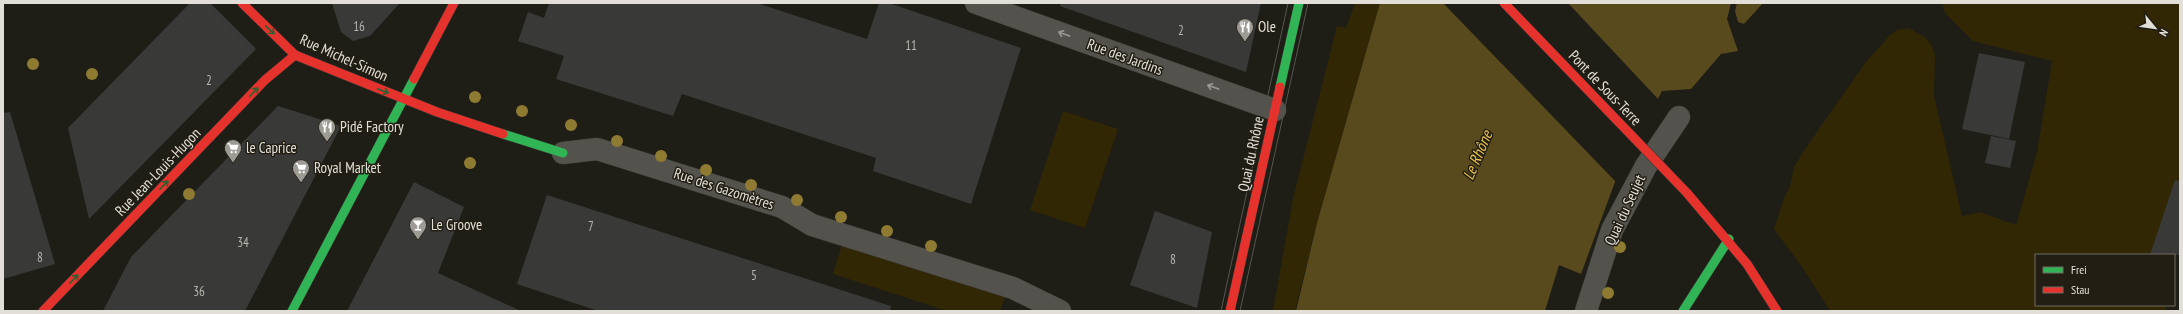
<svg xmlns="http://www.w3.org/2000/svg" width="2183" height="314" font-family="'PT Sans Narrow',sans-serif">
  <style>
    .green { fill: #312704 }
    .water { fill: #594a1d }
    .pier { fill: #1e1d16 }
    .building { fill: #393a38 }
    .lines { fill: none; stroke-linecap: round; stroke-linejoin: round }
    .street-casing { stroke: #373631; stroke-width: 23 }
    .fast-casing { stroke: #373631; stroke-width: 10 }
    .jam-casing { stroke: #373631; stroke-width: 10 }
    .street { stroke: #53524d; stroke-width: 22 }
    .fast { stroke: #30b455; stroke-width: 9 }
    .jam { stroke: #e5322d; stroke-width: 9 }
    .tram { stroke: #565551; stroke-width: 1 }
    .jam-bridge-casing { stroke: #373631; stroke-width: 10; stroke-linecap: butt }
    .jam-bridge { stroke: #e5322d; stroke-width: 9 }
    .tree { fill: #8f7a31 }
    .oneway { stroke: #286231 }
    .oneway2 { stroke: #9a9892 }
    .labels { text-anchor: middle; stroke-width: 3; stroke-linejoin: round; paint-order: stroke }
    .number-label { font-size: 13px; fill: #b7b6af }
    .poi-label { font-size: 15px; fill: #e1dfd7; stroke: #221e13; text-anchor: start }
    .street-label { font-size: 15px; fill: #e1dfd7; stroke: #221e13 }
    .water-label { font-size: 16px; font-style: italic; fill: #eac344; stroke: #221e13 }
  </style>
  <rect width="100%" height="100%" fill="#1e1d16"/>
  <!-- green -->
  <g class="green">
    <polygon points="1355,3 1380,3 1317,223 1295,311 1273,311 1293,198 1337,26 1346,28"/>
    <polygon points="1942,3 2180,3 2180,227 2150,255 2036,255 2036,305 2167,305 2165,311 1830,311 1802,267 1774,229 1784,198 1790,186 1794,167 1805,149 1865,63 1890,35 1897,30 1908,28 1925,37 1932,46 1935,55 1934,96 1962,216 1980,212 2016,225 2037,152 2052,61 1973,41 1945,13"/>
    <polygon points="1063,111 1118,129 1085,228 1030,210"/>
    <polygon points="843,241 1006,294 1000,311 947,311 833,274"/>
  </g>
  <!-- water -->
  <g class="water">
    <polygon points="1380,3 1731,3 1727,19 1738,51 1721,54 1691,89 1662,91 1615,182 1581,274 1559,265 1545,311 1296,311 1317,223"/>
    <polygon points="1737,3 1763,3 1744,24 1738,22 1735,11"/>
  </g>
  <!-- pier -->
  <polygon class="pier" points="1443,3 1568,3 1659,100 1617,183"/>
  <!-- building -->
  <g class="building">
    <polygon points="190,3 210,3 256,49 89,219 68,128"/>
    <polygon points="332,3 400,3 370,36 353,41 341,32"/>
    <polygon points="549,3 757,3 867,39 879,3 889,3 1021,48 971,204 873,171 876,158 682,94 673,116 556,79 564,56 518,41 528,12 544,18"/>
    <polygon points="1061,3 1261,3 1246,72 1060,6"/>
    <polygon points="1979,53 2025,62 2009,139 1962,129"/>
    <polygon points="278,106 341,126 245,311 103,311 131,257"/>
    <polygon points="10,112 55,264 3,279 3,113"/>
    <polygon points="1991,136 2016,141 2010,168 1985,163"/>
    <polygon points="2175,180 2180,181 2180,255 2150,255"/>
    <polygon points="414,182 464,207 438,273 521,311 347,311"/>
    <polygon points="547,195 891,306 890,311 598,311 517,284"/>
    <polygon points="1155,211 1212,232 1197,308 1130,285"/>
  </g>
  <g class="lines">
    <!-- street casing -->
    <g class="street-casing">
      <g id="street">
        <polyline points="976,3 1275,110"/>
        <polyline points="563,153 597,149 782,207 812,225 1013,288 1060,311"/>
        <polyline points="1586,311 1612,230 1646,166 1679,117"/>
      </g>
    </g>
    <!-- fast casing -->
    <g class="fast-casing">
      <g id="fast">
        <polyline points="1280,87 1299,3"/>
        <polyline points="503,134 563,153"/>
        <polyline points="292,311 414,79"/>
        <polyline points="1683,311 1729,239"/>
      </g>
    </g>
    <!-- jam casing -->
    <g class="jam-casing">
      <g id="jam">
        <polyline points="242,3 295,55 437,112 503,134"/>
        <polyline points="414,79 454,3"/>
        <polyline points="1687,193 1747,264 1777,311"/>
        <polyline points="43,311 265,80 295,55"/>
        <polyline points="1230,311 1280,87"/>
      </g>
    </g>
    <!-- street -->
    <use href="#street" class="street"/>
    <!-- fast -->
    <use href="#fast" class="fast"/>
    <!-- jam -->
    <use href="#jam" class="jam"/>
    <!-- tram -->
    <g class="tram">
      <polyline points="1221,311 1288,3"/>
      <polyline points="1240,311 1308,3"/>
    </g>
    <!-- jam-bridge casing -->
    <g class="jam-bridge-casing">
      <polyline id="jam-bridge" points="1504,3 1687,193"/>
    </g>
    <!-- jam-bridge -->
    <use href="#jam-bridge" class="jam-bridge"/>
  </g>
  <!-- trees -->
  <g class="tree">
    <circle cx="33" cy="64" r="6"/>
    <circle cx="92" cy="74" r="6"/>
    <circle cx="475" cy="97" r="6"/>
    <circle cx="522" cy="111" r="6"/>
    <circle cx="571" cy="125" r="6"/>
    <circle cx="617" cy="141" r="6"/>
    <circle cx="661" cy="156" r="6"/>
    <circle cx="470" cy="163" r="6"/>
    <circle cx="706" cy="170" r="6"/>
    <circle cx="751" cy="185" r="6"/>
    <circle cx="189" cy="194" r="6"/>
    <circle cx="797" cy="200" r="6"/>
    <circle cx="841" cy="217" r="6"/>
    <circle cx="887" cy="231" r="6"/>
    <circle cx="931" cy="246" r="6"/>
    <circle cx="1620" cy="247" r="6"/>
    <circle cx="1608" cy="293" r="6"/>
  </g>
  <!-- one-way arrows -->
  <defs><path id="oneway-shaft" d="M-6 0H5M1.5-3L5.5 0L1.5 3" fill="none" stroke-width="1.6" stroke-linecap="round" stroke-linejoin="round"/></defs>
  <g class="oneway">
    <use href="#oneway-shaft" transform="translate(270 30) rotate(44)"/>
    <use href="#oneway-shaft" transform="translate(383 91) rotate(21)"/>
    <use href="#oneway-shaft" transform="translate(254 92) rotate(-46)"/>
    <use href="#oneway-shaft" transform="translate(164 185) rotate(-46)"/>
    <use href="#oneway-shaft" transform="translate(74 279) rotate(-46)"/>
  </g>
  <g class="oneway2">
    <use href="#oneway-shaft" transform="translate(1064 34) rotate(-160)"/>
    <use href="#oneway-shaft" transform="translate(1213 87) rotate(-161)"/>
  </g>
  <!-- icons -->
  <defs>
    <g id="restaurant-pin" transform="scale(0.9)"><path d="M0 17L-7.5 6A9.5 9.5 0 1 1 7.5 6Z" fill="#9d9b93" stroke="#221e13"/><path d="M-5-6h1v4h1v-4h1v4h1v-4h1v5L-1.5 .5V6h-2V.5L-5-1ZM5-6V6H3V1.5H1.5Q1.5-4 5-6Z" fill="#fff"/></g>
    <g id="supermarket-pin" transform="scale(0.9)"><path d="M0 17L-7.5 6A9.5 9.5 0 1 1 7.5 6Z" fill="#9d9b93" stroke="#221e13"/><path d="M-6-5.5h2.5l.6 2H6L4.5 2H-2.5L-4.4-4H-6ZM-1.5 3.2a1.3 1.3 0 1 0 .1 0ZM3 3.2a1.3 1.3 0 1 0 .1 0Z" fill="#fff"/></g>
    <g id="bar-pin" transform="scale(0.9)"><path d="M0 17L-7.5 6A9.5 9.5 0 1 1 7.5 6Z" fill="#9d9b93" stroke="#221e13"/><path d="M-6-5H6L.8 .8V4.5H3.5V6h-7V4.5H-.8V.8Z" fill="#fff"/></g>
  </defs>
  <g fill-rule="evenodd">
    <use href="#restaurant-pin" x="1245" y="27"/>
    <use href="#restaurant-pin" x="327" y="127"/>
    <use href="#supermarket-pin" x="233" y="148"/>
    <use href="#supermarket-pin" x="301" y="168"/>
    <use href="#bar-pin" x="418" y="225"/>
  </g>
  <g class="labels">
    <!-- number labels -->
    <g class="number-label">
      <text x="359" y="31">16</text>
      <text x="1181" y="35">2</text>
      <text x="911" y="50">11</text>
      <text x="209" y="85">2</text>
      <text x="591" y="231">7</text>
      <text x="243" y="247">34</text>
      <text x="40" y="262">8</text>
      <text x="1173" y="264">8</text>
      <text x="754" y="280">5</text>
      <text x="199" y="296">36</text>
    </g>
    <!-- poi labels -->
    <g class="poi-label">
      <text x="1258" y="32">Ole</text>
      <text x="340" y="132">Pidé Factory</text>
      <text x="246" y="153">le Caprice</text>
      <text x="314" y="173">Royal Market</text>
      <text x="431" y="230">Le Groove</text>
    </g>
    <!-- street labels -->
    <g class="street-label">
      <text transform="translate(1125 57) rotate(20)" y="5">Rue des Jardins</text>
      <text transform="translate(344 58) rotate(24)" y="5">Rue Michel-Simon</text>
      <text transform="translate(1605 88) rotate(46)" y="5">Pont de Sous-Terre</text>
      <text transform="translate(1251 154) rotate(-78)" y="5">Quai du Rhône</text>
      <text transform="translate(158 172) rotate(-46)" y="5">Rue Jean-Louis-Hugon</text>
      <text transform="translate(724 189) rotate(18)" y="5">Rue des Gazomètres</text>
      <text transform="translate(1625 210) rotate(-65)" y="5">Quai du Seujet</text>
    </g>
    <!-- water labels -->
    <g class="water-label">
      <text transform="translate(1477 155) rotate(-67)" y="6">Le Rhône</text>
    </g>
  </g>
  <!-- border -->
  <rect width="2183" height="314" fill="none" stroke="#e1dfd7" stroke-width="8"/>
  <!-- legend -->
  <rect x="2035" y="254" width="140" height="52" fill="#221e13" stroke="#6e6b61"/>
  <rect x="2043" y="267" width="20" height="6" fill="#30b455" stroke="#6e6b61"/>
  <text x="2071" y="274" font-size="12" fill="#e1dfd7">Frei</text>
  <rect x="2043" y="287" width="20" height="6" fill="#e5322d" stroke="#6e6b61"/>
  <text x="2071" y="294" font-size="12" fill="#e1dfd7">Stau</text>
  <!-- north arrow -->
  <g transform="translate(2155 28) rotate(119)" stroke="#221e13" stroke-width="3" paint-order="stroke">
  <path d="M0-3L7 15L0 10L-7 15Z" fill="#e1dfd7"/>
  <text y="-6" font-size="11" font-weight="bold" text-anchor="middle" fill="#e1dfd7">N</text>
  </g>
</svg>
